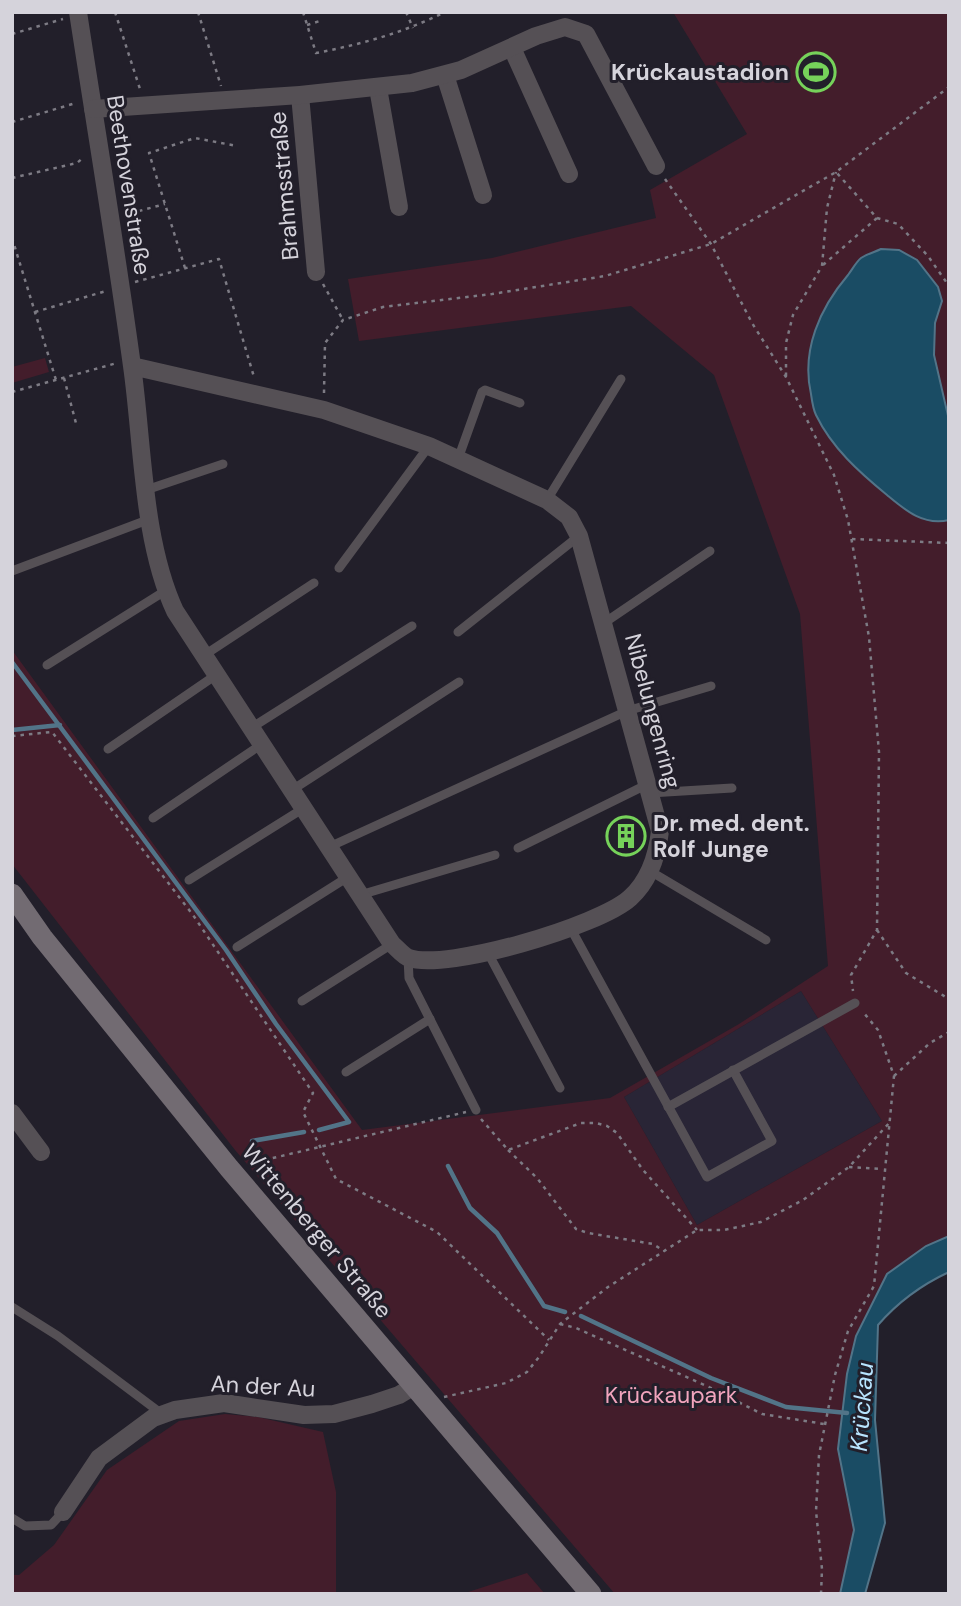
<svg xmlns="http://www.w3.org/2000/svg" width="961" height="1606" font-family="'DM Sans',sans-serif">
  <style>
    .built { fill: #292536 }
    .green { fill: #431d2b; fill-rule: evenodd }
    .water { fill: #1a4c64; stroke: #527488; stroke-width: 2 }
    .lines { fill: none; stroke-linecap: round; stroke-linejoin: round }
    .stream { stroke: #527488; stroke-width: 4.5 }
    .path { stroke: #7d7b84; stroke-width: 2.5; stroke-dasharray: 3.5 5; stroke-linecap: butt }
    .lane { stroke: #555055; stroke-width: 9 }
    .street { stroke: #555055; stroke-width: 18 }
    .secondary { stroke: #726b72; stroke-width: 21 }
    .labels { text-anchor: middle; stroke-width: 6; stroke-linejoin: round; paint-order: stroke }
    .poi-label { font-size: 23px; font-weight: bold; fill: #d5d3db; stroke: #221f2a; text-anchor: end }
    .street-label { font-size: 23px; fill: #d5d3db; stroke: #221f2a }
    .park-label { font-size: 23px; fill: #f1a4bd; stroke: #221f2a }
    .water-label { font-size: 24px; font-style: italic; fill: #b8e4fe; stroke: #221f2a }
  </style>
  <rect width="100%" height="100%" fill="#221f2a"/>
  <!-- built -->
  <polygon class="built" points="801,991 882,1121 697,1225 624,1097"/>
  <!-- green -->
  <g class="green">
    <path d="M 673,12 L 949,12 L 949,1236 L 926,1246 L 887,1274 L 845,1491 L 854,1530 L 840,1594 L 615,1594 L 235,1150 L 12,864 L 12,650 L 362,1130 L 610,1098 L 739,1024 L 828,966 L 800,614 L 714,375 L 631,306 L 359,341 L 348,279 L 492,258 L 656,218 L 650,190 L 747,134 ZM 801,991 L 882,1121 L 697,1225 L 624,1097 Z"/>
    <polygon points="45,358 49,372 12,383 12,367"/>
    <polygon points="225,1414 258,1417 323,1432 336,1492 336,1594 12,1594 12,1575 19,1575 54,1545 107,1470 179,1421"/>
    <polygon points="527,1573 545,1594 462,1594"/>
  </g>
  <!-- water -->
  <g class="water">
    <path d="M 881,249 L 899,250 L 917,260 L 938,287 L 942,301 L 935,323 L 934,355 L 949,420 L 949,520 C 923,526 905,510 887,495 C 859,472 832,448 816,415 C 813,409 812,401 811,394 C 801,350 820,308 848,275 C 852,270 856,262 861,258 C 867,254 875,252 881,249 Z"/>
    <path d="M 949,1236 L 949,1272 C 921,1285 898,1302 878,1325 L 875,1420 L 885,1523 L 865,1594 L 840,1594 L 854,1530 L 838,1449 L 847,1374 L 856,1336 L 887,1274 L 926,1246 Z"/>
  </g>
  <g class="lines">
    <!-- stream -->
    <g class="stream">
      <polyline points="12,662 226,950 276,1024 349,1122 319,1130"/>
      <polyline points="12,730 60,725"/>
      <polyline points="252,1141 304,1132"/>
      <polyline points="448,1166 470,1208 497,1233 544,1306 565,1312"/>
      <polyline points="581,1316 711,1378 786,1407 847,1413"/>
    </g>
    <!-- path -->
    <g class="path">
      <polyline points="115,12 140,89"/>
      <polyline points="198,12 221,86"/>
      <path d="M 303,12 L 316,53 C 362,44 403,33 445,12"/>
      <polyline points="406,12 413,28"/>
      <polyline points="307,25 323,20"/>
      <polyline points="12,34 63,19"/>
      <polyline points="12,122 76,103"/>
      <polyline points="12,178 77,163 84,157"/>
      <polyline points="665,179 711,244 752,323 786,377 834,475 848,520 869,637 879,752 877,930 851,975 853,991"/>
      <polyline points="139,211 165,204"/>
      <polyline points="877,218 898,224 928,256 949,286"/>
      <polyline points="12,238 56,380"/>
      <polyline points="823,265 877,218 836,172"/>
      <polyline points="185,268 149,153 195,138 237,146"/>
      <polyline points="135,282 219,259 254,377"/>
      <polyline points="323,284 343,320"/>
      <polyline points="35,312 106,291"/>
      <polyline points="786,376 786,343 793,315 822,266 827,208 836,172"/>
      <polyline points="64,378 77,427"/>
      <polyline points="12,392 117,363"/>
      <polyline points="324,393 325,343 343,320 383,307 492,294 605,276 711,244 836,172 949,87"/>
      <polyline points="852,539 949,543"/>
      <polyline points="12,736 52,732 193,915 313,1093 303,1112 336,1179 437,1232 549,1340"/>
      <polyline points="877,930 906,973 949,999"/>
      <polyline points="894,1076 930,1043 949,1032"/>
      <polyline points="481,1119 508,1150 581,1123 596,1123 607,1126 617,1133 643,1170 697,1230"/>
      <polyline points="508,1150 537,1178 576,1229 588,1233 653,1244 664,1251"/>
      <polyline points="248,1164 466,1112"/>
      <polyline points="849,1167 883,1169"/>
      <polyline points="560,1324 576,1328 709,1387 762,1414 824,1424"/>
      <polyline points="444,1397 506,1383 527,1372 539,1357 560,1324 608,1287 697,1230 724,1230 761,1222 803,1200 849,1167 891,1121"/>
      <polyline points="821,1594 822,1569 816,1511 819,1455 835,1375 848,1331 874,1286 894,1076 878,1030 863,1012"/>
    </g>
    <!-- lane -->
    <g class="lane">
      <polyline points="458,459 482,392 485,390 520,403"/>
      <polyline points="146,490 223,464"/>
      <polyline points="547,500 621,379"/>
      <polyline points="339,568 429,446"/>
      <polyline points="12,571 150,519"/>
      <polyline points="604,623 710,551"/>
      <polyline points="458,632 579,536"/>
      <polyline points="203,656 314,583"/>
      <polyline points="47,665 165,591"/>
      <polyline points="251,728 412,626"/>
      <polyline points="108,749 216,675"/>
      <polyline points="292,790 459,682"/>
      <polyline points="650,793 732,788"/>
      <polyline points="153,818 262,744"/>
      <polyline points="329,847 627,711 711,686"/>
      <polyline points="518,848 648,784"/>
      <polyline points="650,871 766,940"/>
      <polyline points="189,880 304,808"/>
      <polyline points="360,895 495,855"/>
      <polyline points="571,929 707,1177 772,1141 733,1070"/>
      <polyline points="237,947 348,877"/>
      <polyline points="487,951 560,1088"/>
      <polyline points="408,958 409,978 476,1110"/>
      <polyline points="302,1001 392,944"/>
      <polyline points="346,1072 430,1019"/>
      <polyline points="668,1107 855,1003"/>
      <polyline points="12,1307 58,1336 162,1414"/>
      <polyline points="12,1518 25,1526 51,1525 63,1512"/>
    </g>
    <!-- street -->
    <g class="street">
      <path d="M 78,12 C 96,130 116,248 132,366 C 143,443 142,540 175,611 L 392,944 C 397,948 403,956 409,958 C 447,971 599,926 630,898 C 649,881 657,857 660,831 L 579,536 L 569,517 L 547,500 L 429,446 L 324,410 L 132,366"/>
      <polyline points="512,48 569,174"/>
      <polyline points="445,75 483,195"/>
      <polyline points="378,88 399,207"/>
      <polyline points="300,95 316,272"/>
      <polyline points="93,109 300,95 412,83 461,70 536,36 565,27 586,34 656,166"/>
      <polyline points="12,1113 41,1152"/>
      <polyline points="63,1512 99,1458 153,1418 175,1410 224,1403 304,1415 334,1414 372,1404 399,1395 414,1386"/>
    </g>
    <!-- secondary -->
    <polyline class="secondary" points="12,894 42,937 229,1168 591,1594"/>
  </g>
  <!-- icons -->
  <defs>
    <g id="stadium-ring" transform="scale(2.0125)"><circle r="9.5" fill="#221f2a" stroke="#76d25a" stroke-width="1.5"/><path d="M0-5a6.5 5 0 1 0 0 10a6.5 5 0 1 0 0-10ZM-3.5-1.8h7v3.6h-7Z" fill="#76d25a"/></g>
    <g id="building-ring" transform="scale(2.0125)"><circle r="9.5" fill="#221f2a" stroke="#76d25a" stroke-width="1.5"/><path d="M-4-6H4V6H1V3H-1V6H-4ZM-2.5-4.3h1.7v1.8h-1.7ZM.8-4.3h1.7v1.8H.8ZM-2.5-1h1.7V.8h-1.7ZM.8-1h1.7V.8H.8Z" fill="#76d25a"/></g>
  </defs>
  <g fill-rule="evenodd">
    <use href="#stadium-ring" x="816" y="72"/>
    <use href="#building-ring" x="626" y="836"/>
  </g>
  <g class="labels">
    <!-- poi labels -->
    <g class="poi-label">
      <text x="789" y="80">Krückaustadion</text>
      <text x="653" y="831" text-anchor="start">Dr. med. dent.<tspan x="653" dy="26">Rolf Junge</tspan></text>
    </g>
    <!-- street labels -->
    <g class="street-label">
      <text transform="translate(129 185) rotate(81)" y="8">Beethovenstraße</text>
      <text transform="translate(284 186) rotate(-95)" y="8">Brahmsstraße</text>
      <text transform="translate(653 711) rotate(75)" y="8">Nibelungenring</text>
      <text transform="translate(317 1231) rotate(50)" y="8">Wittenberger Straße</text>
      <text transform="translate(263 1386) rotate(3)" y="8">An der Au</text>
    </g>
    <!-- park labels -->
    <g class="park-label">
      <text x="671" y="1403">Krückaupark</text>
    </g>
    <!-- water labels -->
    <g class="water-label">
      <text transform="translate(862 1407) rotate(-86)" y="8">Krückau</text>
    </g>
  </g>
  <!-- border -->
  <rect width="961" height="1606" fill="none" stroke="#d5d3db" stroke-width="28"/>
</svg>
